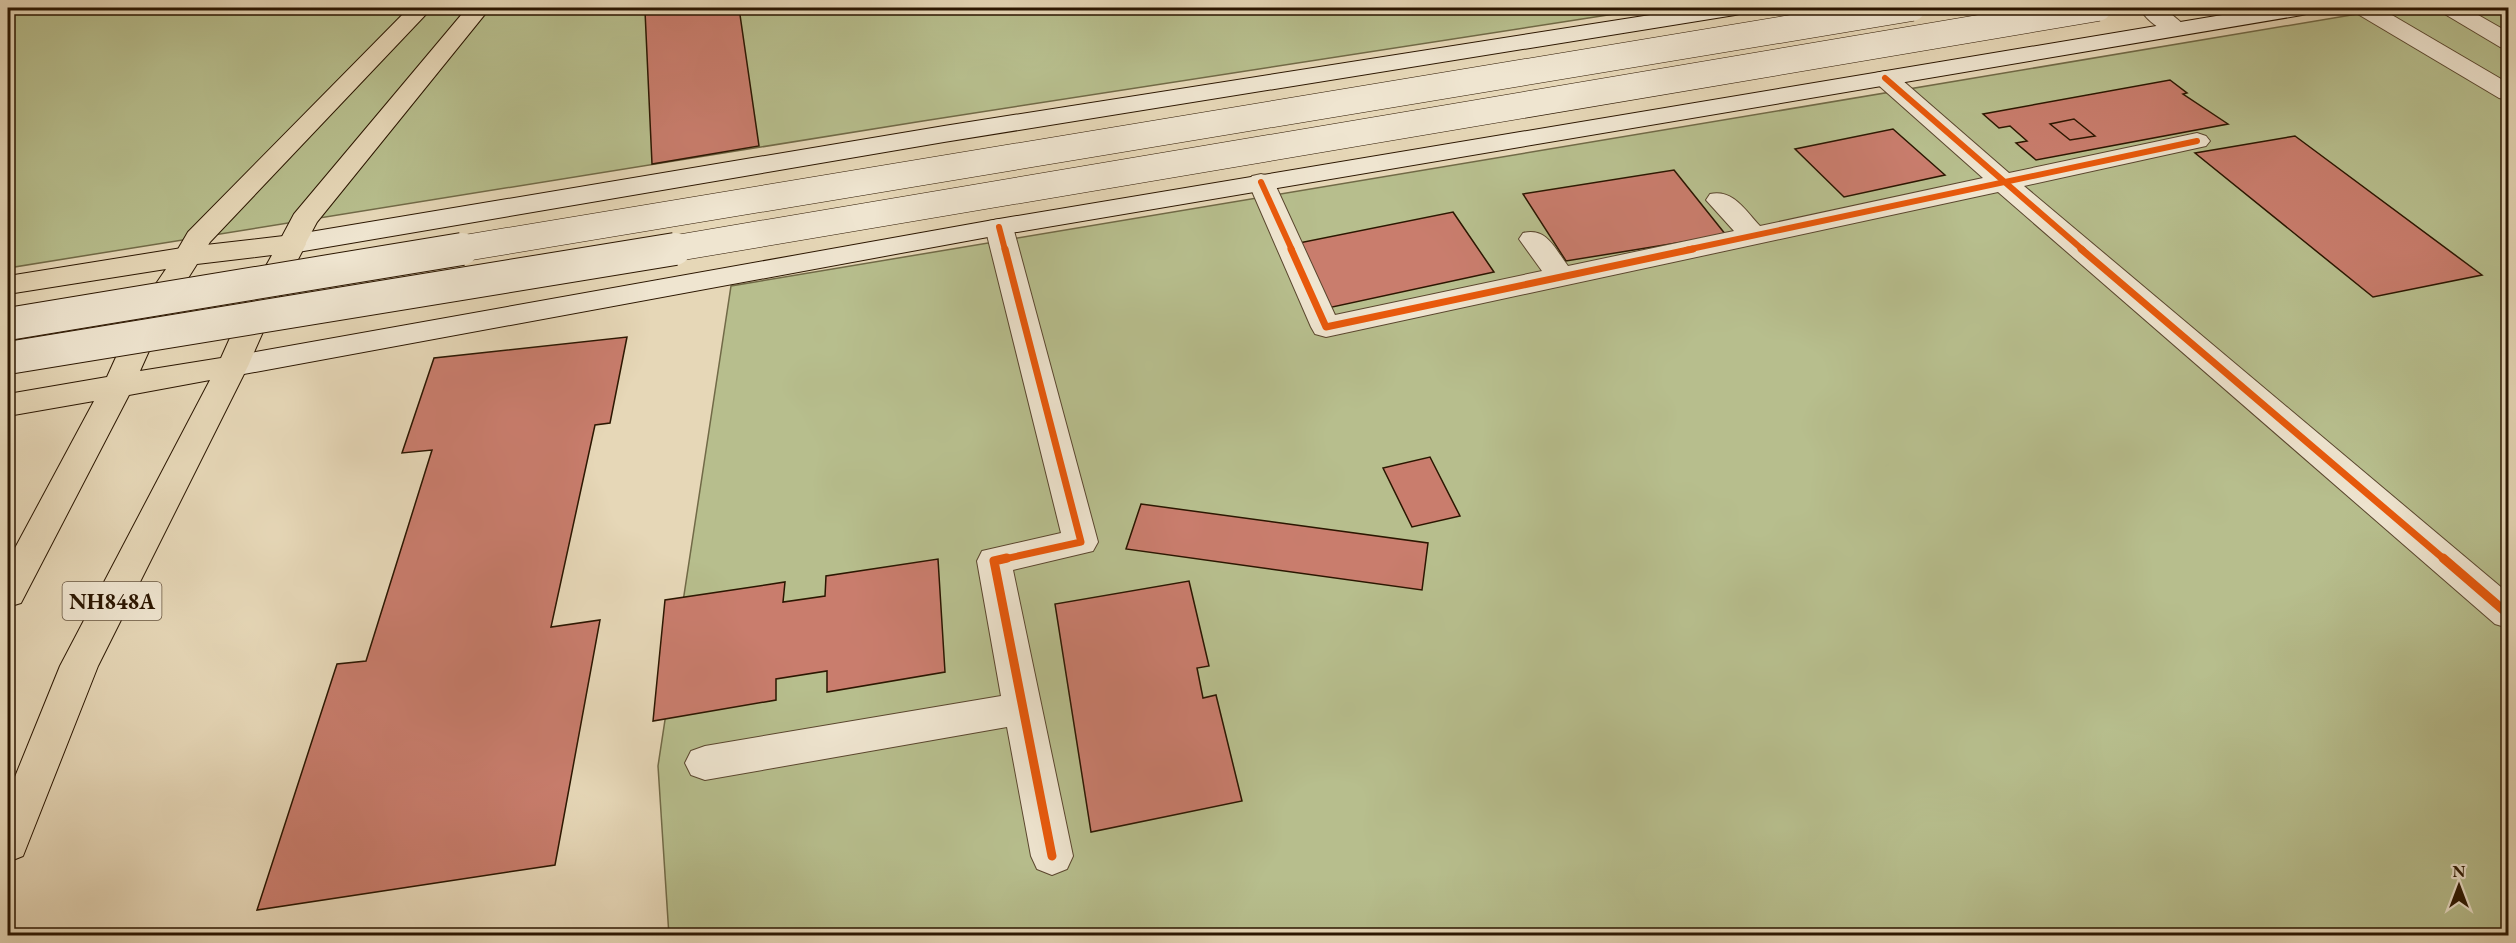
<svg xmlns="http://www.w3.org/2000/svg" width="2516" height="943" font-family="'EB Garamond',serif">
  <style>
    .green { fill: #b7be8d; stroke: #716a47; stroke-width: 1.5 }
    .building { fill: #c97d6d; stroke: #2b1601; stroke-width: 1.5 }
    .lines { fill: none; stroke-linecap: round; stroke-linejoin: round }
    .street-casing { stroke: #5a462e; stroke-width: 2 }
    .secondary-casing { stroke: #2b1601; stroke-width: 2 }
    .primary-casing { stroke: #2b1601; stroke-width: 2 }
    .highway-casing { stroke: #2b1601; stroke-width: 2 }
    .street { fill: #efe5d0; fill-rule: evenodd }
    .secondary { fill: #efe5d0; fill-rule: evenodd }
    .primary { fill: #e6d7b7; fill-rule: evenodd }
    .highway { fill: #e6d7b7; fill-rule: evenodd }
    .secondary-bridge-far1-casing { stroke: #2b1601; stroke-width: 27; stroke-linecap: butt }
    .secondary-bridge-casing { stroke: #2b1601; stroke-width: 34; stroke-linecap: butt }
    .secondary-bridge-far1 { stroke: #efe5d0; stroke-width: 26 }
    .secondary-bridge { stroke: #efe5d0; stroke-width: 32 }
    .cycleway-far2-casing { stroke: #efe5d0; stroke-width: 9 }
    .cycleway-far1-casing { stroke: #efe5d0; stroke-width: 10 }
    .cycleway-casing { stroke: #efe5d0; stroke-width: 13 }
    .cycleway-far2 { stroke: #e8590c; stroke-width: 6 }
    .cycleway-far1 { stroke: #e8590c; stroke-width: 7 }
    .cycleway { stroke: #e8590c; stroke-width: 9 }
    .labels { text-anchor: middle; stroke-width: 4.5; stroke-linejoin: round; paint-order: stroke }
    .shield { fill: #efe5d0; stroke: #66543f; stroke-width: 1.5 }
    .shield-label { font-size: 22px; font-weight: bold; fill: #2b1601 }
  </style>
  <rect width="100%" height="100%" fill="#e6d7b7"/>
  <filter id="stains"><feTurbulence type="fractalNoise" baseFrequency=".00333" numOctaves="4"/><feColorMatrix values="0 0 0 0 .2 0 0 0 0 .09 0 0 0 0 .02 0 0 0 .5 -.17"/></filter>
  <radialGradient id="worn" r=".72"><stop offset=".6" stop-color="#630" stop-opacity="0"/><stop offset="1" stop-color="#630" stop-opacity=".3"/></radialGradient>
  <!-- green -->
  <g class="green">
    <polygon points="8,8 1653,8 923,121 8,268"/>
    <polygon points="2393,8 2508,8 2508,935 669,936 658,766 731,286"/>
  </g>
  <!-- building -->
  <g class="building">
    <polygon points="670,8 739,8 759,146 652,164 645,11"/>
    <polygon points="2170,80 2187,93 2183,94 2228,124 2036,160 2016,143 2027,141 2010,126 1999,128 1983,114"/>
    <polygon points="2074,119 2095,136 2070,140 2050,124"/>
    <polygon points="1893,129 1945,175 1844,197 1795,149"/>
    <polygon points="2295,136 2482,275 2373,297 2195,153"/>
    <polygon points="1674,170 1726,235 1566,261 1523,194"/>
    <polygon points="1453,212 1494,272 1314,311 1279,247"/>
    <polygon points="627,337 610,423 595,425 551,627 600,620 555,865 257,910 337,664 366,661 432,450 402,453 434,358"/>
    <polygon points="1430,457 1460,516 1412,527 1383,468"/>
    <polygon points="1141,504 1428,543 1422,590 1126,549"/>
    <polygon points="938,559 945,672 827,692 827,671 776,679 776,700 653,721 665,600 785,582 783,602 825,596 826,576"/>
    <polygon points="1189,581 1209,666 1197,668 1203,698 1216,695 1242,801 1091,832 1055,604"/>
  </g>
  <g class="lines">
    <!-- street casing -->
    <g class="street-casing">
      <g id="street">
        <path d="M 2139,8 L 2164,8 L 2189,29 L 2185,34 C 2168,38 2148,22 2139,8 Z"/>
        <path d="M 2217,8 L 2242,8 L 2254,18 L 2250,23 C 2237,26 2225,20 2217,8 Z"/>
        <polygon points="2353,8 2380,8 2508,83 2508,100 2499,98 2356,13"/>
        <polygon points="2440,8 2466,8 2508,32 2508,49 2500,47 2443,13"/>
        <path d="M 1885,71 L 1894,73 L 2009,173 L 2197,133 L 2206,136 L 2210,141 L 2206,146 L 2024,186 L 2508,593 L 2508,628 L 2495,624 L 1998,192 L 1326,337 L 1315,334 L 1311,327 L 1248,182 L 1252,176 L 1261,174 L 1270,176 L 1274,182 L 1335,315 L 1542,271 L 1519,239 L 1523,233 C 1547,227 1555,249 1568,266 L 1734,231 L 1706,200 L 1710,194 C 1733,189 1745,210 1760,226 L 1983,178 L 1876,83 L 1873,78 L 1876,73 Z"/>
        <polygon points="999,219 1009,221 1013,227 1098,542 1093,551 1013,570 1073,856 1067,869 1052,875 1037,869 1031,856 1007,727 705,780 691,775 685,763 691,751 705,746 1001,696 977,561 982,551 1061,533 985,227 989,221"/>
      </g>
    </g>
    <!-- secondary casing -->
    <g class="secondary-casing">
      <g id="secondary">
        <polygon points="1695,8 1746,8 1743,13 1735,15 944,142 292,253 282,250 278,244 282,238 292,235 944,126"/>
        <polygon points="2264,8 2313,8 2310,13 2302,15 999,235 233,376 222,373 218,366 222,359 233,356 999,219"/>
      </g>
    </g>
    <!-- primary casing -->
    <g class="primary-casing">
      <g id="primary">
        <polygon points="409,8 432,8 210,242 198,262 188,265 178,262 174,256 188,232"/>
        <polygon points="467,8 490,8 317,222 302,250 292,253 282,250 278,244 294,214"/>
      </g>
    </g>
    <!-- highway casing -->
    <g class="highway-casing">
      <path id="highway" d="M 292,235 L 302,238 L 306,244 L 277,300 L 248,366 L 98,666 L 23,856 L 8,862 L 8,794 L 60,666 L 210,380 L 129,395 L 21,603 L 8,607 L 8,561 L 94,401 L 8,416 L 8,394 L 107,377 L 136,313 L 166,269 L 8,294 L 8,276 L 188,247 ZM 272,255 L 247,300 L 221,358 L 140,371 L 166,313 L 197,264 Z"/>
    </g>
    <!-- street -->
    <use href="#street" class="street"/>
    <!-- secondary -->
    <use href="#secondary" class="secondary"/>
    <!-- primary -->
    <use href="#primary" class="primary"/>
    <!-- highway -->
    <use href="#highway" class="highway"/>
    <!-- secondary-bridge-far1 casing -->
    <g class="secondary-bridge-far1-casing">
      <g id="secondary-bridge-far1">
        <polyline points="453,250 1912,8"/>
        <polyline points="665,250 2098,8"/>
      </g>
    </g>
    <!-- secondary-bridge casing -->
    <g class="secondary-bridge-casing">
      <g id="secondary-bridge">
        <polyline points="8,324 462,249"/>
        <polyline points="8,358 675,249"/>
      </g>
    </g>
    <!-- secondary-bridge-far1 -->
    <use href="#secondary-bridge-far1" class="secondary-bridge-far1"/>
    <!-- secondary-bridge -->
    <use href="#secondary-bridge" class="secondary-bridge"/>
    <!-- cycleway-far2 casing -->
    <g class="cycleway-far2-casing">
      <g id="cycleway-far2">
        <polyline points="1885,78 2083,250"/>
        <polyline points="1261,182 1292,250"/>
        <polyline points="999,227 1005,250"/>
        <polyline points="1686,250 2197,141"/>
      </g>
    </g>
    <!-- cycleway-far1 casing -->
    <g class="cycleway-far1-casing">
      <g id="cycleway-far1">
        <polyline points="1291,249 1326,327 1693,249"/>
        <polyline points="2081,249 2445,560"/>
        <polyline points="1000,560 1081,542 1005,249"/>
      </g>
    </g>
    <!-- cycleway casing -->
    <g class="cycleway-casing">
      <g id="cycleway">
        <polyline points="1007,558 994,561 1052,856"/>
        <polyline points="2443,558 2508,614"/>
      </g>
    </g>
    <!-- cycleway-far2 -->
    <use href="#cycleway-far2" class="cycleway-far2"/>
    <!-- cycleway-far1 -->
    <use href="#cycleway-far1" class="cycleway-far1"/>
    <!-- cycleway -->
    <use href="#cycleway" class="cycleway"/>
  </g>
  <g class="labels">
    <!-- shield labels -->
    <rect class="shield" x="62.5" y="582" width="99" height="38" rx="4.5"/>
    <g class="shield-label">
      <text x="112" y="609">NH848A</text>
    </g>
  </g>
  <!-- margin -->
  <rect width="2516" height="943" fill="none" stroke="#e6d7b7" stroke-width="30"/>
  <rect x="9" y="9" width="2498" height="925" fill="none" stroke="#2b1601" stroke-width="3"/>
  <rect x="15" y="15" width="2486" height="913" fill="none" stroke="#2b1601" stroke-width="1.5"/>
  <!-- north arrow -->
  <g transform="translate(2459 886)" stroke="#efe5d0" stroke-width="4.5" paint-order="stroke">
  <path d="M0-4.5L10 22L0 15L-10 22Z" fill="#2b1601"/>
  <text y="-9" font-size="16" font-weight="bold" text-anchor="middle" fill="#2b1601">N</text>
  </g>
  <rect width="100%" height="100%" filter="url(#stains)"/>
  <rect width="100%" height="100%" fill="url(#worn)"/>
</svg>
